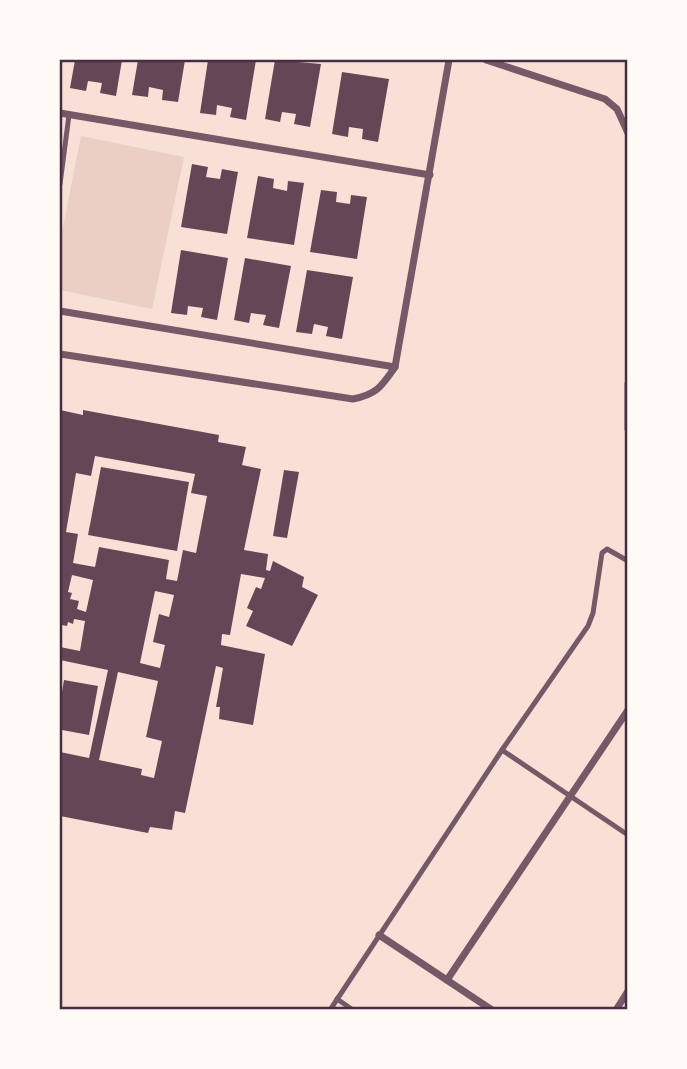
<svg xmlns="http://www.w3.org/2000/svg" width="687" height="1069" font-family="'Roboto Condensed',sans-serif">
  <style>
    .green { fill: #ebcfc5 }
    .building { fill: #644757; fill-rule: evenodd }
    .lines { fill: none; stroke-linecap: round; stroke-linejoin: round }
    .service { stroke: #755966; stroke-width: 5 }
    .minor { stroke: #755966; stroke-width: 7 }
    .neatline { fill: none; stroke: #4a2c40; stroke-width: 2.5 }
  </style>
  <rect width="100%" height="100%" fill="#f7e1d7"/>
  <!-- green -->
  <polygon class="green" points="81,136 184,157 152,309 60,290 60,242"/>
  <!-- building -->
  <g class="building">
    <polygon points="75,60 122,60 116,96 100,93 102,83 88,81 86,91 70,88"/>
    <polygon points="138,60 185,60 178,102 162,100 163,90 149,87 148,97 132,95"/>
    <polygon points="208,60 256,60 246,120 230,117 232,108 217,105 216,115 200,113"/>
    <polygon points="275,60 321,64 310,127 294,124 296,114 282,112 280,122 265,119"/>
    <polygon points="342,72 389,79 378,142 362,139 363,129 349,127 348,137 332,134"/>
    <polygon points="192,164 208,167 206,177 220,179 222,169 238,172 227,234 181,227"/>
    <polygon points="258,176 274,179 273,188 287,191 288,181 304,183 294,245 247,238"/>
    <polygon points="321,190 337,192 336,202 350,204 351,195 367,197 357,259 310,252"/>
    <polygon points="181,250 228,258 217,320 201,317 203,308 188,306 187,315 171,313"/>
    <polygon points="245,258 291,266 279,328 263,325 266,315 251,313 249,323 234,320"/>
    <polygon points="307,270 353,277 342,339 326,336 328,327 314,324 312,334 296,332"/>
    <path d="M 60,410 L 83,415 L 83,410 L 219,435 L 218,442 L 246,447 L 242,465 L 261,469 L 244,550 L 268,554 L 266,570 L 270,571 L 273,561 L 304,577 L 302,587 L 318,595 L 292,646 L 246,626 L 253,611 L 247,608 L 256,587 L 261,589 L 265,578 L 241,574 L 230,635 L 222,634 L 221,645 L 265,654 L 253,725 L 219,719 L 220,707 L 216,707 L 223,668 L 216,666 L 185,813 L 175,811 L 172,830 L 150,827 L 148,833 L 60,816 L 60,752 L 89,758 L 108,670 L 60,660 L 60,647 L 80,651 L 85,621 L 74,619 L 73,624 L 68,622 L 67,626 L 62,625 L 60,632 ZM 95,456 L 195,474 L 191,493 L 207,496 L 196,553 L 183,550 L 177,581 L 166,579 L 169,560 L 99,547 L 95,567 L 73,563 L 78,534 L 66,532 L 76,473 L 91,476 ZM 72,575 L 93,580 L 86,612 L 77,609 L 79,601 L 70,599 L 72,593 L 68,592 ZM 155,591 L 174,595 L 169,617 L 159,614 L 153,642 L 165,645 L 160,668 L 140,663 ZM 118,672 L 158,681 L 146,737 L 162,741 L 154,778 L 141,775 L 142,769 L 99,760 Z"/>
    <polygon points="101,467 189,482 177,551 88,535"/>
    <polygon points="284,470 299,472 287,538 273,536"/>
    <polygon points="64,680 98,686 89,735 62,730 60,739 60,704"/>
  </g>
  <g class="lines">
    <!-- service -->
    <g class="service">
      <polyline points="60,184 69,115"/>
      <polyline points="502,750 628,835"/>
      <polyline points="337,999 353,1010"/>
      <polyline points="330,1010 502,750 588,626 593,613 602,553 607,549 628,561"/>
    </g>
    <!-- minor -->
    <g class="minor">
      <polyline points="486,60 605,99 617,109 628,133"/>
      <polyline points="60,113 430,175"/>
      <polyline points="60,311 395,367"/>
      <path d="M 60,354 L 353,399 C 377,394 381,387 395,367 L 449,60"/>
      <polyline points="628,384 628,429"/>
      <polyline points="379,935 492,1010"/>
      <polyline points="447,980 628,710"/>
      <polyline points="616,1010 628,991"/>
    </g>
  </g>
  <!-- border -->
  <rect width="687" height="1069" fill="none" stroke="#fffaf5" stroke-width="122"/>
  <rect x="61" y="61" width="565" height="947" class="neatline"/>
</svg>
